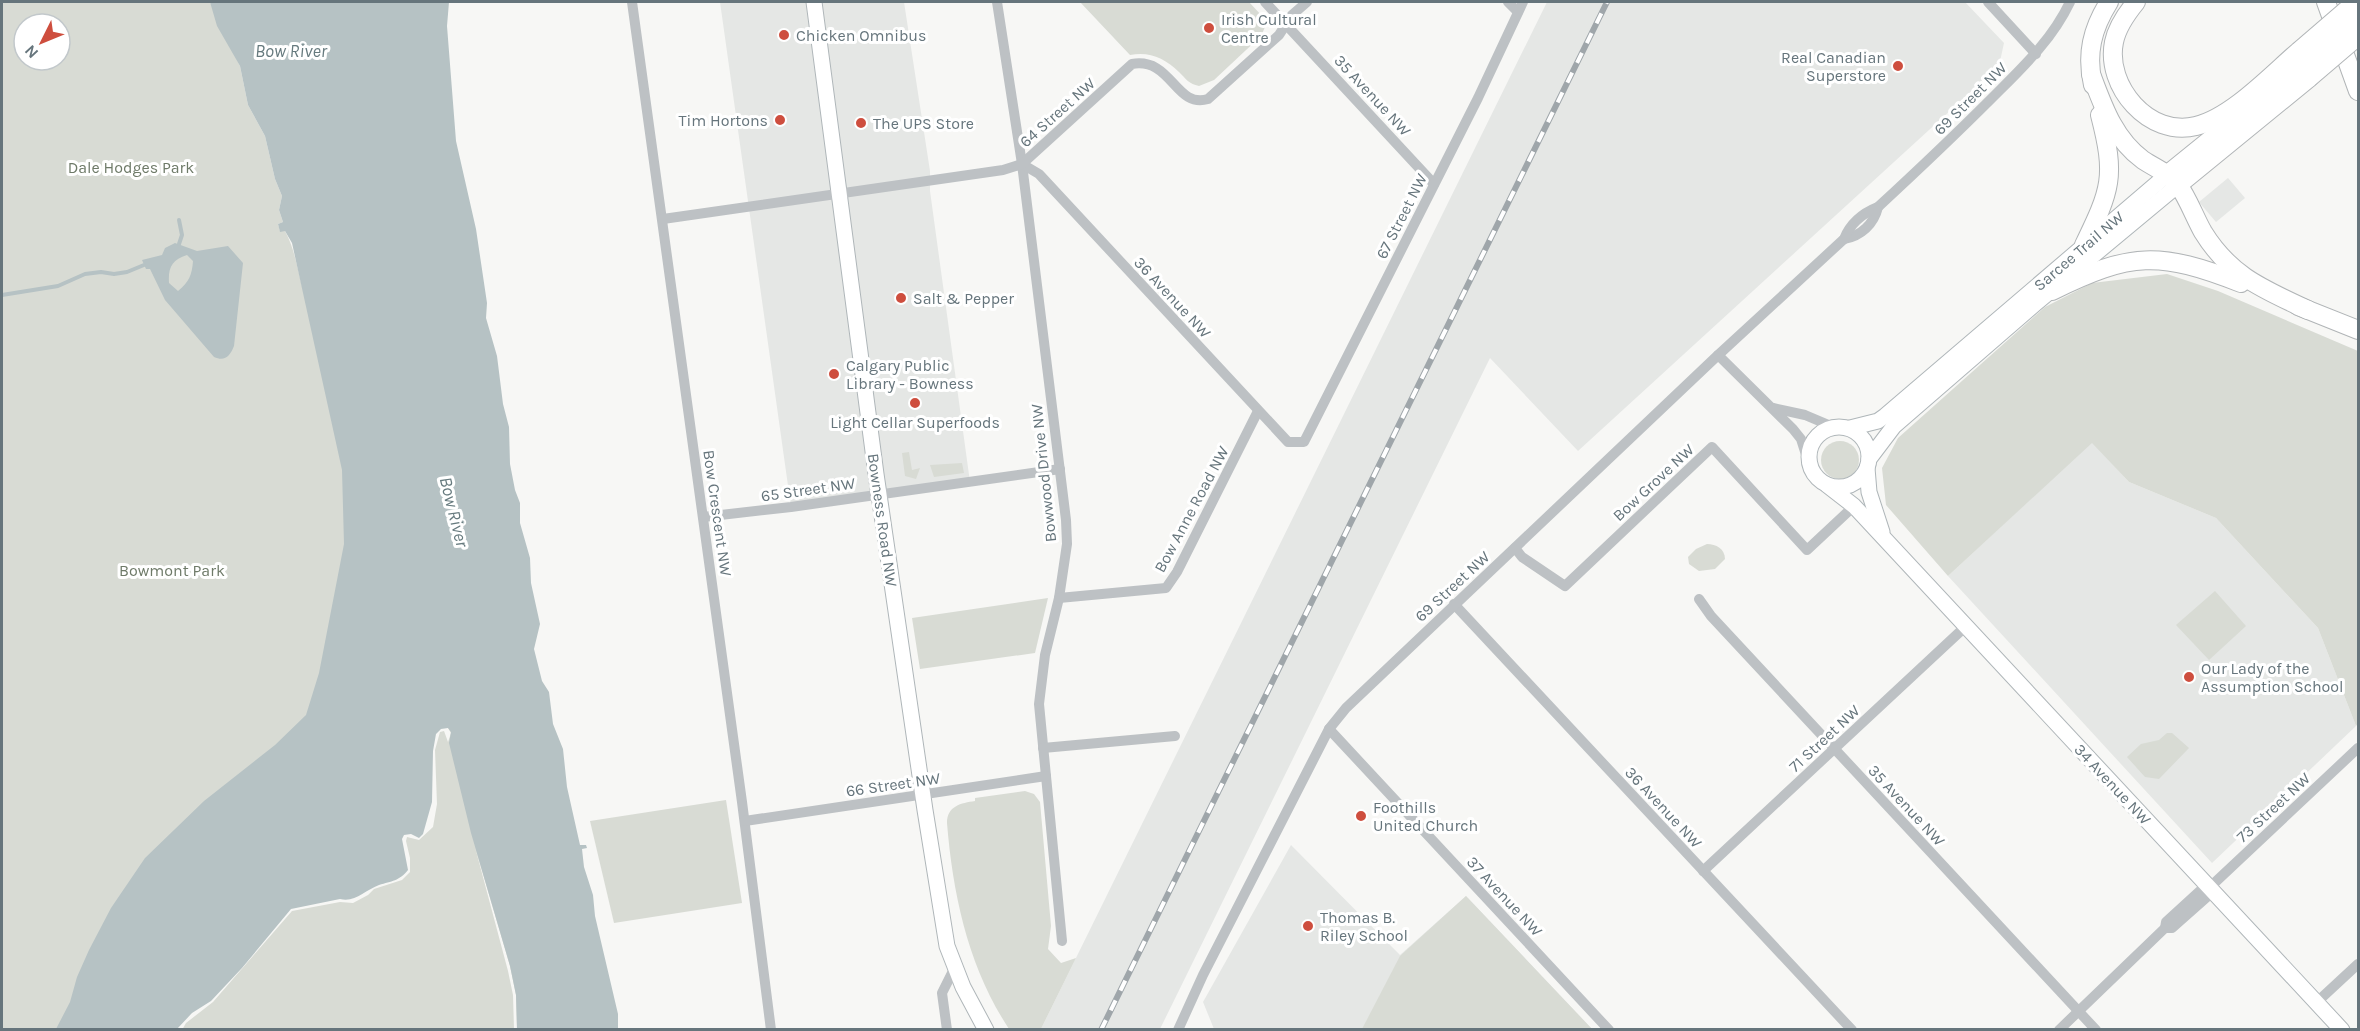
<svg xmlns="http://www.w3.org/2000/svg" width="2360" height="1031" font-family="Karla,sans-serif">
  <style>
    .built { fill: #e5e7e5 }
    .green { fill: #d8dbd4; fill-rule: evenodd }
    .water { fill: #b6c2c4; fill-rule: evenodd }
    .lines { fill: none; stroke-linecap: round; stroke-linejoin: round }
    .stream { stroke: #b6c2c4; stroke-width: 4 }
    .secondary-casing { stroke: #afb6b9; stroke-width: 17 }
    .highway-casing { stroke: #b1b5b7; stroke-width: 20 }
    .street { stroke: #bdc1c4; stroke-width: 10 }
    .secondary { stroke: #fff; stroke-width: 15 }
    .highway { stroke: #fff; stroke-width: 18 }
    .rail-casing { stroke: #9fa6aa; stroke-width: 6 }
    .rail { stroke: #fff; stroke-width: 4; stroke-dasharray: 11; stroke-linecap: butt }
    .highway-bridge-casing { stroke: #b1b5b7; stroke-width: 20; stroke-linecap: butt }
    .highway-bridge { stroke: #fff; stroke-width: 18 }
    .poi-dot { fill: #ce4e3e; stroke: #fff; stroke-width: 2 }
    .labels { text-anchor: middle; stroke-width: 6; stroke-linejoin: round; paint-order: stroke }
    .poi-label { font-size: 16px; fill: #66757c; stroke: #fff; text-anchor: start }
    .street-label { font-size: 16px; fill: #66757c; stroke: #fff }
    .park-label { font-size: 16px; fill: #6e7a68; stroke: #fff }
    .water-label { font-size: 18px; font-style: italic; fill: #667a7e; stroke: #fff }
  </style>
  <rect width="100%" height="100%" fill="#f7f7f5"/>
  <!-- built -->
  <g class="built">
    <polygon points="720,2 904,2 930,171 930,191 970,482 791,507"/>
    <polygon points="1547,2 1965,2 2004,43 1999,66 1578,451 1490,358 1160,1029 1041,1029"/>
    <polygon points="2228,178 2245,198 2216,222 2199,202"/>
    <polygon points="2092,442 2129,482 2216,518 2318,628 2356,726 2212,863 1948,576"/>
    <polygon points="1291,845 1400,955 1466,896 1592,1029 1214,1029 1203,1002"/>
  </g>
  <!-- green -->
  <g class="green">
    <path d="M 2,2 L 210,2 L 240,66 L 248,105 L 265,136 L 275,179 L 282,196 L 279,210 L 283,222 L 278,224 L 280,231 L 285,231 C 296,251 298,275 305,296 L 435,562 L 69,1029 L 2,1030 ZM 24,24 L 60,24 L 60,60 L 24,60 Z"/>
    <path d="M 1080,2 L 1249,2 L 1262,16 L 1265,27 L 1261,36 L 1214,80 L 1199,86 C 1189,84 1186,79 1179,72 C 1165,58 1149,51 1130,55 Z"/>
    <polygon points="2167,274 2218,291 2358,351 2358,723 2356,726 2318,628 2216,518 2129,482 2092,443 1948,576 1886,505 1882,468 1898,438 2045,307 2092,283"/>
    <circle cx="1840" cy="460" r="19"/>
    <polygon points="909,452 912,470 920,468 916,479 905,476 902,453"/>
    <polygon points="962,463 964,473 934,477 930,465"/>
    <path d="M 1707,544 C 1716,544 1725,549 1725,559 L 1715,569 L 1699,571 L 1689,564 L 1688,557 L 1696,549 Z"/>
    <polygon points="2215,591 2246,626 2209,660 2176,625"/>
    <polygon points="1048,598 1035,653 920,669 912,618"/>
    <polygon points="449,723 561,1029 517,1029 516,995 510,966 475,847 508,971 513,995 514,1029 182,1030 186,1023 213,1002 292,911 340,902 353,903 368,895 374,889 402,880 410,872 410,858 406,841 407,837 419,840 433,827 437,804 435,750 440,732 444,731 448,742 451,733 448,728"/>
    <polygon points="2167,733 2172,733 2189,748 2159,779 2145,777 2127,757 2141,744 2159,740"/>
    <path d="M 1025,791 L 1034,794 L 1040,802 L 1051,926 L 1048,949 L 1061,963 L 1076,958 L 1041,1029 L 1009,1029 C 969,968 953,897 947,823 C 947,806 961,803 975,801 L 975,798 Z"/>
    <polygon points="726,800 742,903 614,923 590,821"/>
    <polygon points="1466,896 1592,1029 1362,1029 1400,956"/>
  </g>
  <!-- water -->
  <g class="water">
    <path d="M 210,2 L 449,2 L 447,26 L 456,141 L 476,229 L 487,303 L 486,318 L 497,356 L 503,404 L 509,427 L 510,464 L 515,490 L 520,503 L 520,523 L 530,558 L 531,583 L 540,624 L 534,649 L 542,681 L 549,692 L 553,724 L 563,749 L 567,787 L 580,845 L 586,845 L 587,848 L 582,849 L 584,867 L 593,895 L 595,916 L 618,1014 L 618,1029 L 517,1029 L 516,995 L 510,966 L 471,833 L 449,743 L 451,732 L 448,728 L 441,729 L 436,734 L 433,751 L 432,802 L 423,834 L 419,838 L 411,834 L 404,835 L 402,839 L 408,870 C 399,881 392,881 379,885 C 365,890 355,903 340,899 L 291,909 L 242,968 L 211,1001 L 192,1013 L 177,1029 L 56,1029 L 70,1002 L 77,977 L 89,950 L 111,908 L 145,858 L 204,801 L 275,745 L 306,715 L 319,673 L 344,544 L 342,470 L 292,243 L 285,231 L 280,232 L 278,224 L 283,222 L 279,210 L 282,196 L 275,179 L 265,136 L 248,105 L 240,66 L 217,26 Z"/>
    <path d="M 175,243 L 197,251 L 228,246 L 243,263 L 234,346 C 230,356 225,362 214,357 L 165,300 L 150,269 L 146,269 L 142,260 L 162,255 L 165,248 ZM 187,255 L 193,261 C 192,275 189,282 178,291 L 169,283 C 168,267 172,260 187,255 Z"/>
  </g>
  <g class="lines">
    <!-- stream -->
    <g class="stream">
      <polyline points="179,220 182,235 179,244"/>
      <polyline points="2,295 58,286 85,274 101,272 114,274 127,272 144,265"/>
    </g>
    <!-- secondary casing -->
    <g class="secondary-casing">
      <g id="secondary">
        <polyline points="814,2 876,474 925,810 947,946 963,987 986,1030"/>
        <circle cx="1839" cy="457" r="30"/>
        <path id="s1" d="M 1850,428 L 1878,421 L 1885,416 L 2168,174"/>
        <polyline points="1869,459 1894,426 2036,303 2178,185"/>
        <polyline points="1867,468 1869,492 1882,532"/>
        <polyline points="1827,485 1854,506 2342,1030"/>
      </g>
    </g>
    <!-- highway casing -->
    <g class="highway-casing">
      <g id="highway">
        <path d="M 2136,2 C 2127,13 2117,27 2114,42 C 2105,86 2149,138 2196,126 C 2232,117 2271,75 2299,51"/>
        <polyline points="2326,2 2358,91"/>
        <path d="M 2091,74 C 2103,106 2114,139 2143,160 C 2155,168 2167,172 2177,183 C 2188,198 2194,216 2203,232 C 2230,276 2263,289 2308,310"/>
        <path d="M 2093,85 C 2086,54 2092,29 2109,2"/>
        <polyline points="2168,174 2304,64"/>
        <polyline points="2178,185 2309,78"/>
        <path d="M 2084,245 C 2111,189 2116,177 2100,115"/>
        <path d="M 2052,291 C 2131,252 2159,251 2241,283"/>
        <polyline points="2298,306 2358,330"/>
      </g>
    </g>
    <!-- street -->
    <g class="street">
      <polyline points="632,2 742,802 771,1030"/>
      <polyline points="997,2 1022,164 1066,520 1067,544 1059,598 1045,655 1039,704 1062,941"/>
      <polyline points="1265,2 1434,184"/>
      <polyline points="1508,2 1518,12"/>
      <polyline points="1988,2 2036,54"/>
      <polyline points="1022,164 1039,174 1288,442 1304,442 1478,98 1523,2"/>
      <path d="M 663,219 L 1003,170 L 1022,164 L 1132,64 C 1172,57 1175,109 1208,99 L 1279,35 L 1292,15 L 1307,2"/>
      <path d="M 1844,239 C 1861,236 1874,224 1878,207"/>
      <polyline points="1718,355 1793,429 1801,439 1809,464"/>
      <polyline points="1773,408 1805,415 1831,426 1840,426"/>
      <polyline points="703,517 791,507 1060,469"/>
      <polyline points="1515,548 1522,557 1565,586 1712,447 1807,550 1854,506"/>
      <polyline points="1059,598 1166,588 1177,572 1258,411"/>
      <polyline points="1699,599 1711,616 2096,1030"/>
      <polyline points="1454,604 1852,1030"/>
      <polyline points="1329,729 1609,1030"/>
      <polyline points="1043,748 1175,736"/>
      <polyline points="745,821 1046,776"/>
      <polyline points="1703,871 1965,627"/>
      <polyline points="2165,928 2166,922 2201,890 2209,888 2358,748"/>
      <polyline points="2317,1002 2358,964"/>
      <polyline points="947,1030 942,993 955,967"/>
      <path d="M 1178,1030 L 1203,975 L 1329,729 L 1346,708 L 1716,357 L 1844,239 C 1850,224 1863,213 1878,207 C 1917,171 1955,135 1992,98 C 2022,68 2052,40 2070,2"/>
      <polyline points="2059,1030 2165,928 2172,928 2207,897 2209,888"/>
    </g>
    <!-- secondary -->
    <use href="#secondary" class="secondary"/>
    <!-- highway -->
    <use href="#highway" class="highway"/>
    <!-- rail casing -->
    <g class="rail-casing">
      <polyline id="rail" points="1101,1030 1607,2"/>
    </g>
    <!-- rail -->
    <use href="#rail" class="rail"/>
    <!-- highway-bridge casing -->
    <g class="highway-bridge-casing">
      <g id="highway-bridge">
        <polyline points="2299,51 2356,2"/>
        <polyline points="2304,64 2358,17"/>
        <polyline points="2309,78 2358,36"/>
      </g>
    </g>
    <!-- highway-bridge -->
    <use href="#highway-bridge" class="highway-bridge"/>
  </g>
  <!-- markers -->
  <g class="poi-dot">
    <circle cx="1209" cy="28" r="6"/>
    <circle cx="784" cy="35" r="6"/>
    <circle cx="1898" cy="66" r="6"/>
    <circle cx="780" cy="120" r="6"/>
    <circle cx="861" cy="123" r="6"/>
    <circle cx="901" cy="298" r="6"/>
    <circle cx="834" cy="374" r="6"/>
    <circle cx="915" cy="403" r="6"/>
    <circle cx="2189" cy="677" r="6"/>
    <circle cx="1361" cy="816" r="6"/>
    <circle cx="1308" cy="926" r="6"/>
  </g>
  <g class="labels">
    <!-- poi labels -->
    <g class="poi-label">
      <text x="1221" y="25">Irish Cultural<tspan x="1221" dy="18">Centre</tspan></text>
      <text x="796" y="41">Chicken Omnibus</text>
      <text x="1886" y="63" text-anchor="end">Real Canadian<tspan x="1886" dy="18">Superstore</tspan></text>
      <text x="768" y="126" text-anchor="end">Tim Hortons</text>
      <text x="873" y="129">The UPS Store</text>
      <text x="913" y="304">Salt &amp; Pepper</text>
      <text x="846" y="371">Calgary Public<tspan x="846" dy="18">Library - Bowness</tspan></text>
      <text x="915" y="428" text-anchor="middle">Light Cellar Superfoods</text>
      <text x="2201" y="674">Our Lady of the<tspan x="2201" dy="18">Assumption School</tspan></text>
      <text x="1373" y="813">Foothills<tspan x="1373" dy="18">United Church</tspan></text>
      <text x="1320" y="923">Thomas B.<tspan x="1320" dy="18">Riley School</tspan></text>
    </g>
    <!-- street labels -->
    <g class="street-label">
      <text transform="translate(1373 95) rotate(47)" y="6">35 Avenue NW</text>
      <text transform="translate(1970 98) rotate(-45)" y="6">69 Street NW</text>
      <text transform="translate(1057 112) rotate(-42)" y="6">64 Street NW</text>
      <text transform="translate(1401 216) rotate(-63)" y="6">67 Street NW</text>
      <text dy="6" stroke="none"><textPath href="#s1" startOffset="292">Sarcee Trail NW</textPath></text>
      <text transform="translate(1173 297) rotate(47)" y="6">36 Avenue NW</text>
      <text transform="translate(1043 473) rotate(-96)" y="6">Bowwood Drive NW</text>
      <text transform="translate(1653 482) rotate(-43)" y="6">Bow Grove NW</text>
      <text transform="translate(808 489) rotate(-8)" y="6">65 Street NW</text>
      <text transform="translate(1191 509) rotate(-62)" y="6">Bow Anne Road NW</text>
      <text transform="translate(718 513) rotate(82)" y="6">Bow Crescent NW</text>
      <text transform="translate(883 520) rotate(82)" y="6">Bowness Road NW</text>
      <text transform="translate(1452 586) rotate(-43)" y="6">69 Street NW</text>
      <text transform="translate(1824 738) rotate(-43)" y="6">71 Street NW</text>
      <text transform="translate(893 784) rotate(-8)" y="6">66 Street NW</text>
      <text transform="translate(2113 784) rotate(47)" y="6">34 Avenue NW</text>
      <text transform="translate(1907 805) rotate(47)" y="6">35 Avenue NW</text>
      <text transform="translate(1664 807) rotate(47)" y="6">36 Avenue NW</text>
      <text transform="translate(2273 807) rotate(-43)" y="6">73 Street NW</text>
      <text transform="translate(1505 896) rotate(47)" y="6">37 Avenue NW</text>
    </g>
    <!-- park labels -->
    <g class="park-label">
      <text x="131" y="173">Dale Hodges Park</text>
      <text x="172" y="576">Bowmont Park</text>
    </g>
    <!-- water labels -->
    <g class="water-label">
      <text x="291" y="57">Bow River</text>
      <text transform="translate(454 512) rotate(76)" y="6">Bow River</text>
    </g>
  </g>
  <!-- border -->
  <rect width="2360" height="1031" fill="none" stroke="#66757c" stroke-width="6"/>
  <!-- north arrow -->
  <g transform="translate(42 42) rotate(227)"><circle r="28" fill="#ffffff" stroke="#c2c8cb" stroke-width="1.5"/>
  <path d="M0-4.5L10 22L0 15L-10 22Z" fill="#ce4e3e"/>
  <text y="-9" font-size="16" font-weight="bold" text-anchor="middle" fill="#66757c">N</text>
  </g>
</svg>
